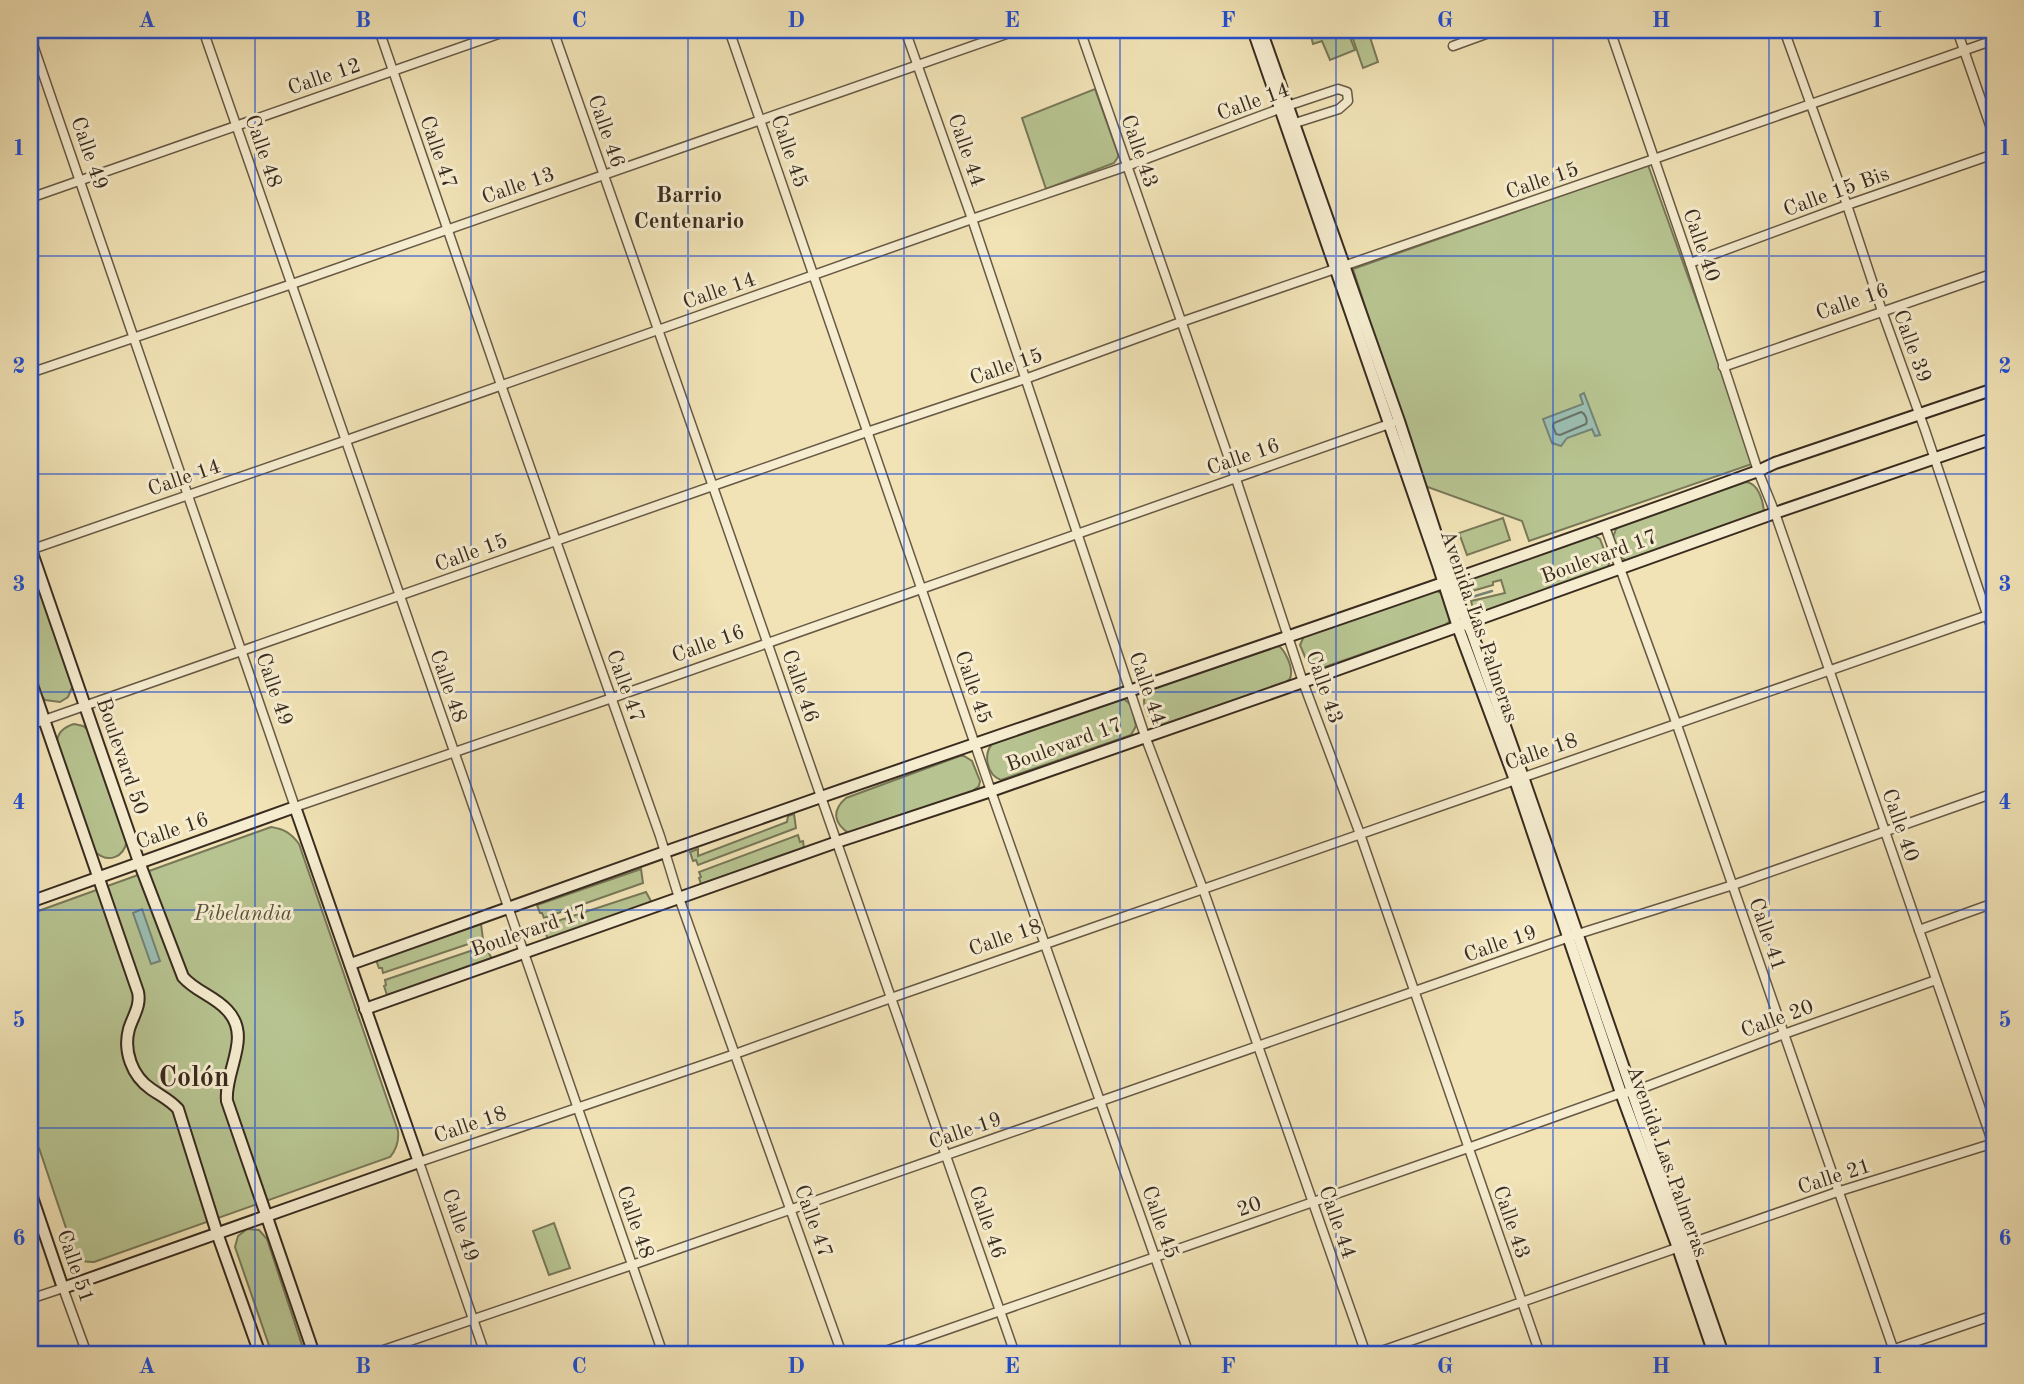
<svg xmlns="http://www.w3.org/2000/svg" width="2024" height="1384" font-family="'Old Standard TT',serif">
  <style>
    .green { fill: #b7c491; stroke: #787858; stroke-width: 2 }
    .water { fill: #9bbeb2; stroke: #748377; stroke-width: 2 }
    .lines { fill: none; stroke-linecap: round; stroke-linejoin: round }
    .shore { stroke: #6a7468; stroke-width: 2 }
    .stream { stroke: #748377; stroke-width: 2.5 }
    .minor-casing { stroke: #675945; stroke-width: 11 }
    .secondary-casing { stroke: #392b1f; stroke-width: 14 }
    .minor { stroke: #f6edd0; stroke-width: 8 }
    .secondary { stroke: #f6edd0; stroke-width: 10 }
    .grid { fill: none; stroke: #1d4ed8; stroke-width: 2; stroke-opacity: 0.55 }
    .labels { text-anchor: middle; stroke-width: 6; stroke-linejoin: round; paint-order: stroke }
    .street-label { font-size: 21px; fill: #392b1f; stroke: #f6edd0 }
    .park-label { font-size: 21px; font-style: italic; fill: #58513c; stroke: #f6edd0 }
    .neighbourhood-label { font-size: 23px; font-weight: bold; fill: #392b1f; stroke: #f6edd0 }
    .district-label { font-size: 28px; font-weight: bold; fill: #392b1f; stroke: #f6edd0 }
    .neatline { fill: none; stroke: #1d4ed8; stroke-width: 2.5 }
    .grid-label { font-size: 23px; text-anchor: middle; font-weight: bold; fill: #1d4ed8 }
  </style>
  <rect width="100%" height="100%" fill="#f1e3b6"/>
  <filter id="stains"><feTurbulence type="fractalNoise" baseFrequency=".00286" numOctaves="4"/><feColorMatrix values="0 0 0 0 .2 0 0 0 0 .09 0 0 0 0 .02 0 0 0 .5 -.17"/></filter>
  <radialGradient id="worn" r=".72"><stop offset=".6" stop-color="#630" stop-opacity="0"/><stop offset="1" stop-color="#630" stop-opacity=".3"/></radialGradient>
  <!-- green -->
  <g class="green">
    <polygon points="1329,30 1347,30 1355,50 1330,60 1322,41 1313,44 1311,36"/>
    <polygon points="1368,31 1378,62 1363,68 1352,36"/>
    <polygon points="1095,89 1118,154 1118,157 1114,163 1046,189 1022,118"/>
    <polygon points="1648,165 1755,463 1529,541 1522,521 1422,485 1353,269"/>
    <path d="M 1746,482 C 1758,483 1763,500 1764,512 L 1627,561 L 1621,557 L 1613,537 L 1616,529 L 1620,526 Z"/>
    <polygon points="1503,518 1510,540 1467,555 1459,533"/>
    <polygon points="1593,535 1600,539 1609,563 1608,568 1475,616 1471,601 1505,593 1501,580 1493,582 1493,585 1469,592 1466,581"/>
    <polygon points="30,569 36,575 74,683 68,697 60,702 45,700 39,692 30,665"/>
    <polygon points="1435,590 1443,594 1450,621 1445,625 1322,668 1313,668 1308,664 1300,645 1304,636"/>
    <path d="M 1279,646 C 1285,651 1292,665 1291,674 C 1291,680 1288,680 1284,683 L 1162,725 L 1152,723 C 1146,712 1138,697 1151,689 Z"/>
    <path d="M 1117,699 L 1124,699 L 1131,705 L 1136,726 L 1131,735 L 1001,780 C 987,775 983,755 992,744 Z"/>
    <path d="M 74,724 L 83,726 L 91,732 L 127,840 C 124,858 108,864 94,851 L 57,743 C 57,732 64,727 74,724 Z"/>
    <path d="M 960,756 L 964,756 L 972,761 L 980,781 L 979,786 L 970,793 L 850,834 C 834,824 831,811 846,798 Z"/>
    <polygon points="794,814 796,828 698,865 696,860 693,861 690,852 698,849 698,856 787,822 788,816"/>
    <path d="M 271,827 C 284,829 291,833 299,844 L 398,1131 C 399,1141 397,1149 390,1157 L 94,1262 C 76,1262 72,1257 64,1242 L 68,1234 L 39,1148 L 31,1146 L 30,1144 L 30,914 Z"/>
    <polygon points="798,835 800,842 803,841 804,848 701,884 699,878 701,877 699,872"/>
    <polygon points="641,869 643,883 544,918 542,913 540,913 537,905"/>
    <polygon points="646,892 652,903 548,940 545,931 547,930 545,925"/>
    <polygon points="481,924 483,939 383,973 382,968 379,968 376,960"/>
    <polygon points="485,946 492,959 387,995 384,986 386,985 385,980"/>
    <polygon points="554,1223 570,1268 549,1275 533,1231"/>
    <polygon points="247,1229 259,1230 267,1239 305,1354 272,1354 235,1247 238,1236"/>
  </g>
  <!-- water -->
  <g class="water">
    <polygon points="1584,393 1600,435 1595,436 1592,429 1567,438 1561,446 1552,443 1543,419 1583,404 1580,395"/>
    <polygon points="142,909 160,961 151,964 133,913"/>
  </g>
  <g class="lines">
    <!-- shore -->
    <path class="shore" d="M 1581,412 C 1585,413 1588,420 1586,424 L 1560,435 L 1556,434 L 1553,426 L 1554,423 Z"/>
    <!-- stream -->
    <polyline class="stream" points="1472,597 1492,591"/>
    <!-- minor casing -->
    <g class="minor-casing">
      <g id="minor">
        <path d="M 203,30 C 356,472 511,912 663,1354"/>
        <polyline points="379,30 501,385 660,836 679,898 842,1354"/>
        <path d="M 553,30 C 708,471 862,913 1015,1354"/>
        <polyline points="729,30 991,791 1189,1354"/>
        <polyline points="905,30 972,219 1145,736 1203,889 1366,1354"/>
        <polyline points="1080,30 1236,479 1303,682 1360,834 1540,1354"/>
        <polyline points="1610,30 1690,263 1758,471 1775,513 1994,1147"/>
        <polyline points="1784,30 1847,205 1882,311 1925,430 1994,635"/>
        <polyline points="1957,30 1994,137"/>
        <polyline points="30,36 295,807 612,698 1392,423"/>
        <polyline points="1453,46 1497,30"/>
        <polyline points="30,198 510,30"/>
        <polyline points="1690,263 1847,205 1994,154"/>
        <polyline points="1723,367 1994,273"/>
        <polyline points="30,373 292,284 1018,30"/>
        <polyline points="1605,527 1677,725 1895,1354"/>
        <polyline points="30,550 344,441 972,219 1127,166 1287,106 1338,89 1347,92 1348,101 1339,109 1289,125"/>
        <polyline points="30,725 867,432 1025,379 1181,322 1654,159 1994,40"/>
        <polyline points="1919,930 1994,903"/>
        <polyline points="30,1299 63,1288 87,1354"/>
        <polyline points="908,1344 912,1354"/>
        <polyline points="372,1354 632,1265 1578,934 1733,885 1994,793"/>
        <polyline points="485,1354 419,1162 735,1054 891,998 1994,613"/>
        <polyline points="877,1354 1468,1148 1621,1093 1632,1092 1784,1034 1936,980"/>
        <polyline points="1373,1354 1840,1191 1994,1143"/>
        <polyline points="1880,1354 1994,1315"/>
      </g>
    </g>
    <!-- secondary casing -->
    <g class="secondary-casing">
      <g id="secondary">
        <polyline points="1253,30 1438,565 1458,627 1515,780 1621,1093 1678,1248 1714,1354"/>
        <polyline points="1261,30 1399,421 1458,601 1472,633 1523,777 1723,1354"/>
        <path d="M 30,547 L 139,862 L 183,977 C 195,991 214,996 227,1010 C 253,1037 224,1071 227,1101 L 314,1354"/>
        <path d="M 30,679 L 138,992 C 141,1006 133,1016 129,1029 C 123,1051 132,1076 151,1089 C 161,1096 170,1100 178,1109 L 217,1233 L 260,1354"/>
        <polyline points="30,902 295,807 419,1162 63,1288 30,1191"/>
        <path d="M 351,964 C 508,908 666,851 824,796 C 1135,688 1448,584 1758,471 L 1775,463 L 1994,389"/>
        <polyline points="365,1009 837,842 991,791 1303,682 1775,513 1994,438"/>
      </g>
    </g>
    <!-- minor -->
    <use href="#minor" class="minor"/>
    <!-- secondary -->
    <use href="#secondary" class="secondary"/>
  </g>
  <!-- grid -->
  <path class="grid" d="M 255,30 L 255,1354M 471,30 L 471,1354M 688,30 L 688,1354M 904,30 L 904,1354M 1120,30 L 1120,1354M 1336,30 L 1336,1354M 1553,30 L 1553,1354M 1769,30 L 1769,1354M 30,256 L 1994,256M 30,474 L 1994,474M 30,692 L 1994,692M 30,910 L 1994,910M 30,1128 L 1994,1128"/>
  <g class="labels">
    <!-- street labels -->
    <g class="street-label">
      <text transform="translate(324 76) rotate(-19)" y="7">Calle 12</text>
      <text transform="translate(1253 101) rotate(-20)" y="7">Calle 14</text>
      <text transform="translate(607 131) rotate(71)" y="7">Calle 46</text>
      <text transform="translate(967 150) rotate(71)" y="7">Calle 44</text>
      <text transform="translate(264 151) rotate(71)" y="7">Calle 48</text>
      <text transform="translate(790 151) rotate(71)" y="7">Calle 45</text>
      <text transform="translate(1140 151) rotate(71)" y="7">Calle 43</text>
      <text transform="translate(439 152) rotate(71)" y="7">Calle 47</text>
      <text transform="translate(90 153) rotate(71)" y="7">Calle 49</text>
      <text transform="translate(1542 180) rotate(-19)" y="7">Calle 15</text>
      <text transform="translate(518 185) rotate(-19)" y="7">Calle 13</text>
      <text transform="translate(1836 191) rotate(-20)" y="7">Calle 15 Bis</text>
      <text transform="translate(1702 245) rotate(71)" y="7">Calle 40</text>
      <text transform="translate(719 290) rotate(-19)" y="7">Calle 14</text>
      <text transform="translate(1852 301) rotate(-19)" y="7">Calle 16</text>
      <text transform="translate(1913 346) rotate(70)" y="7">Calle 39</text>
      <text transform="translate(1006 366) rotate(-19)" y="7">Calle 15</text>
      <text transform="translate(1243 456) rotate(-19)" y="7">Calle 16</text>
      <text transform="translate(184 477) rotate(-19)" y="7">Calle 14</text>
      <text transform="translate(471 552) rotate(-20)" y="7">Calle 15</text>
      <text transform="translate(1599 556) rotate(-20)" y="7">Boulevard 17</text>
      <text transform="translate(1480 626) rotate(71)" y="7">Avenida Las Palmeras</text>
      <text transform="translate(708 643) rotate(-20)" y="7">Calle 16</text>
      <text transform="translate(449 686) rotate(71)" y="7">Calle 48</text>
      <text transform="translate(626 686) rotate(70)" y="7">Calle 47</text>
      <text transform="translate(801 686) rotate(71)" y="7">Calle 46</text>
      <text transform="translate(974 687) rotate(71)" y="7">Calle 45</text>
      <text transform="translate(1325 687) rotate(71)" y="7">Calle 43</text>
      <text transform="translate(1148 688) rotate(71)" y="7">Calle 44</text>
      <text transform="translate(275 689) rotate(71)" y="7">Calle 49</text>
      <text transform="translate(1064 744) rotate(-20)" y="7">Boulevard 17</text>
      <text transform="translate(1541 751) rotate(-19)" y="7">Calle 18</text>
      <text transform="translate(123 756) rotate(71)" y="7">Boulevard 50</text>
      <text transform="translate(1901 825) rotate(71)" y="7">Calle 40</text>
      <text transform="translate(172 830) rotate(-19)" y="7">Calle 16</text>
      <text transform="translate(529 930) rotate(-19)" y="7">Boulevard 17</text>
      <text transform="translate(1768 934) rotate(71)" y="7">Calle 41</text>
      <text transform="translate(1005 937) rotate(-19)" y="7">Calle 18</text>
      <text transform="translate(1500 943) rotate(-19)" y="7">Calle 19</text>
      <text transform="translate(1777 1018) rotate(-20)" y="7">Calle 20</text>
      <text transform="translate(470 1124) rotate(-19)" y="7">Calle 18</text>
      <text transform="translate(965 1130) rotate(-19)" y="7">Calle 19</text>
      <text transform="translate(1668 1161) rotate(70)" y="7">Avenida Las Palmeras</text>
      <text transform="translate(1834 1176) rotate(-18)" y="7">Calle 21</text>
      <text transform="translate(1249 1206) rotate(-19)" y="7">20</text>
      <text transform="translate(814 1221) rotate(70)" y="7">Calle 47</text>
      <text transform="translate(636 1222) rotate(71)" y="7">Calle 48</text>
      <text transform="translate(988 1222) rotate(71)" y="7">Calle 46</text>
      <text transform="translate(1161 1222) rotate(71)" y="7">Calle 45</text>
      <text transform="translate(1338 1222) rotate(71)" y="7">Calle 44</text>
      <text transform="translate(1512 1222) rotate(71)" y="7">Calle 43</text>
      <text transform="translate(461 1225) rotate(71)" y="7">Calle 49</text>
      <text transform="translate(76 1266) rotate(71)" y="7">Calle 51</text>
    </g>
    <!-- park labels -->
    <g class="park-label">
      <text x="243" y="920">Pibelandia</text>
    </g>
    <!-- neighbourhood labels -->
    <g class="neighbourhood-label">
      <text x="689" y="202">Barrio<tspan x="689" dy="26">Centenario</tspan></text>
    </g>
    <!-- district labels -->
    <g class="district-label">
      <text x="194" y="1086">Colón</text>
    </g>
  </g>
  <!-- margin -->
  <rect width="2024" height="1384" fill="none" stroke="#f1e3b6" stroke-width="77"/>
  <rect x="38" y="38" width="1948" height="1308" class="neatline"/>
  <g class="grid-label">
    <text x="147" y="27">A</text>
    <text x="363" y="27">B</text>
    <text x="579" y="27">C</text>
    <text x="796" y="27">D</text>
    <text x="1012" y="27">E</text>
    <text x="1228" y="27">F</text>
    <text x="1445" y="27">G</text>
    <text x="1661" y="27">H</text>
    <text x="1877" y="27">I</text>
    <text x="19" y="155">1</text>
    <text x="2005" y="155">1</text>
    <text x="19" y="373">2</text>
    <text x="2005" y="373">2</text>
    <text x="19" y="591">3</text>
    <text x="2005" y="591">3</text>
    <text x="19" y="809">4</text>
    <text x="2005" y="809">4</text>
    <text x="19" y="1027">5</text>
    <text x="2005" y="1027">5</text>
    <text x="19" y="1245">6</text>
    <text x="2005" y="1245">6</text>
    <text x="147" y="1373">A</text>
    <text x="363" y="1373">B</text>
    <text x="579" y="1373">C</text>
    <text x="796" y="1373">D</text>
    <text x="1012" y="1373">E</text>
    <text x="1228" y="1373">F</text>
    <text x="1445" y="1373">G</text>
    <text x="1661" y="1373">H</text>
    <text x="1877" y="1373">I</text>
  </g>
  <rect width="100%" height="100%" filter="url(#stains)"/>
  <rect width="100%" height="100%" fill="url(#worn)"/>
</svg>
